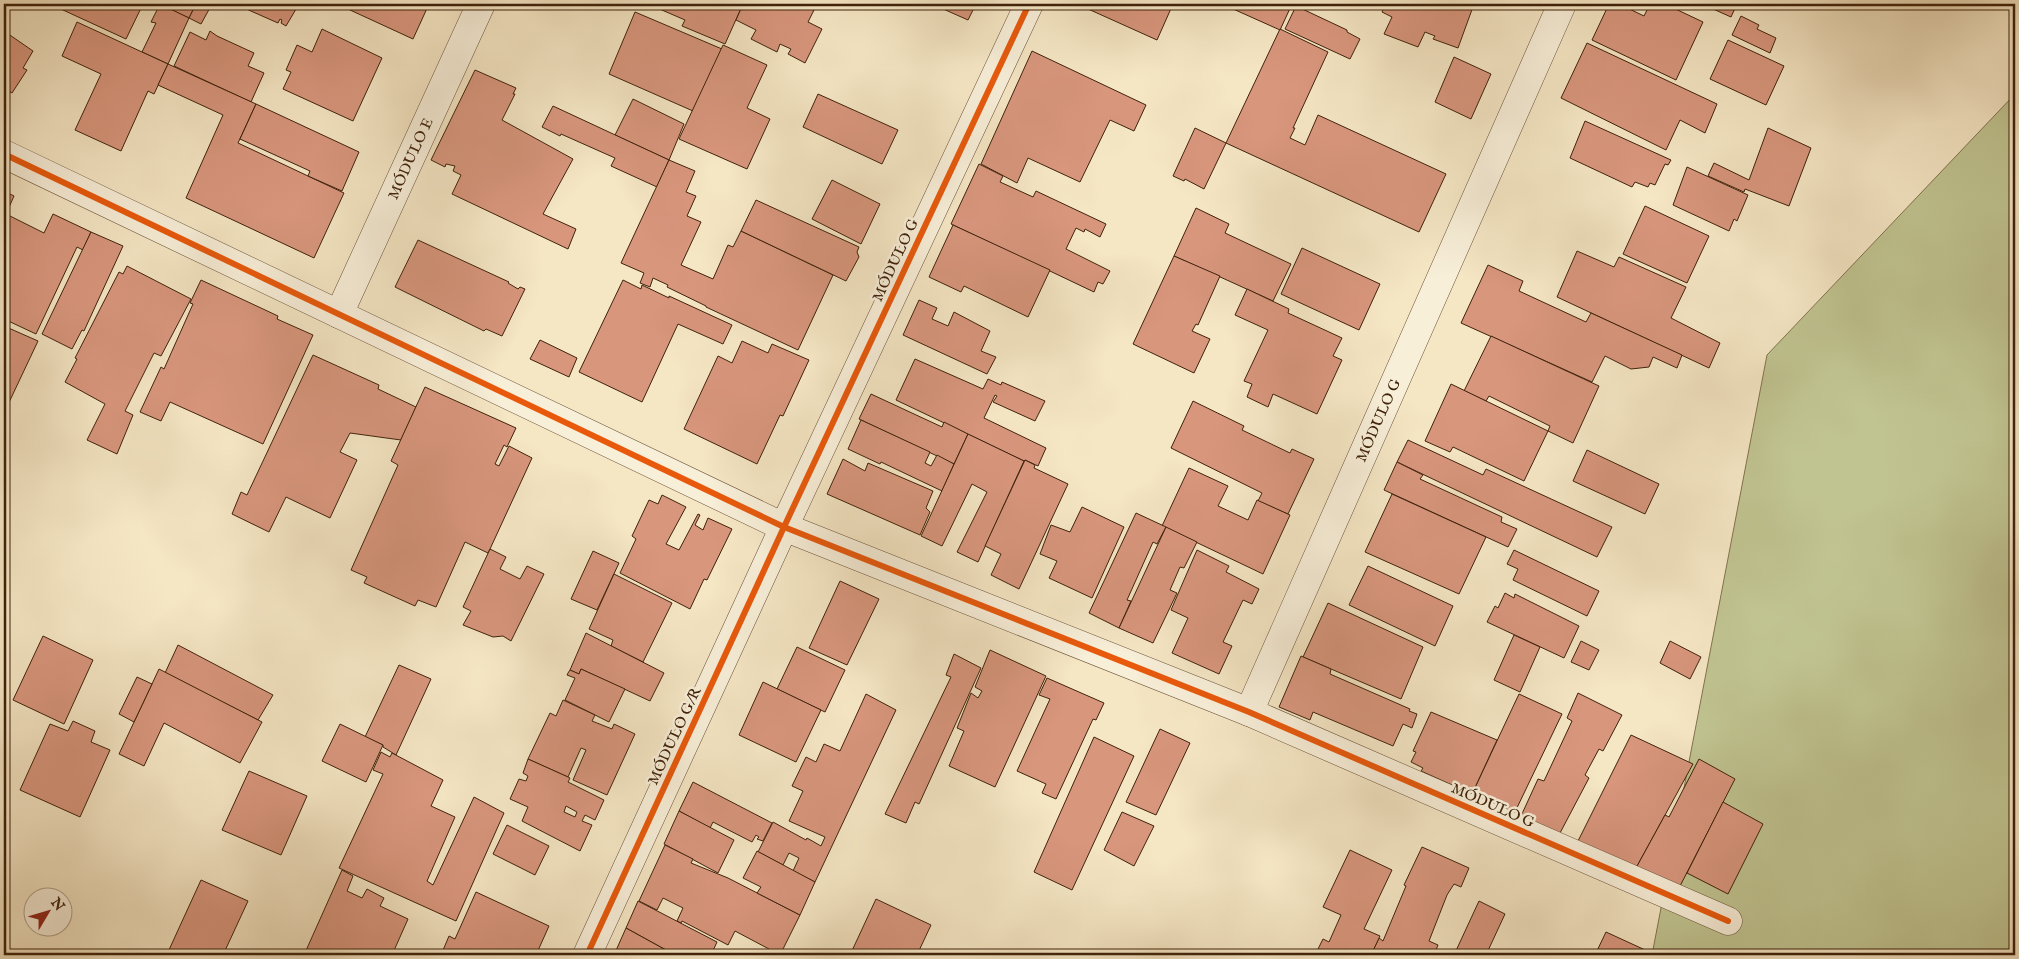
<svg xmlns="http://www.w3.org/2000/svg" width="2019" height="959" font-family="'IM FELL English',serif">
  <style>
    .green { fill: #c0c491; stroke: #80734e }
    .building { fill: #d8967d; stroke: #3f220b; fill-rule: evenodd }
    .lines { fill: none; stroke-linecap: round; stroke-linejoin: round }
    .minor-casing { stroke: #6c5339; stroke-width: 29 }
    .minor { stroke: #f8efd9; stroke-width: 28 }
    .cycleway-casing { stroke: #f8efd9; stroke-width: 9 }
    .cycleway { stroke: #e8590c; stroke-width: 6 }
    .labels { text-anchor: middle; stroke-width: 5; stroke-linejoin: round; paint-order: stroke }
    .street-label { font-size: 15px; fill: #3f220b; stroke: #f8efd9 }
  </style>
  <rect width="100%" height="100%" fill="#f5e6c4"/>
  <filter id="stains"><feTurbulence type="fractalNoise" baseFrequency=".004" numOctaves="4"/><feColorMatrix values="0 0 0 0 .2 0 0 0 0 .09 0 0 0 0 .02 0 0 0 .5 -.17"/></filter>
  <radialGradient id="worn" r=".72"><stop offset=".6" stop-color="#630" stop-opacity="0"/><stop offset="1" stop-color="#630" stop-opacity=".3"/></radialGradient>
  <!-- green -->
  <polygon class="green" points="2015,94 2015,955 1652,955 1767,355"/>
  <!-- building -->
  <g class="building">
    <polygon points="50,4 143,4 126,39"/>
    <polygon points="159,4 196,4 189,18"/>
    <polygon points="160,4 189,18 168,64 142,52 156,23 151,22"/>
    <polygon points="196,4 212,4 201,24 189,18"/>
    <polygon points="235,4 299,4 286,26 281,23 282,20 280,19 278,23"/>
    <polygon points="337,4 429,4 413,39"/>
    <polygon points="648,4 743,4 725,44 682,26 685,20"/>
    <polygon points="743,4 817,4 808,22 822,29 805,63 788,54 791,49 780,44 777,52 751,39 756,30 736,20"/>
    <polygon points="932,4 976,4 968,20"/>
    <polygon points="1077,4 1173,4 1157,40"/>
    <polygon points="1222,4 1292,4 1280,30"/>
    <polygon points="1386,4 1474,4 1458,48 1433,39 1435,36 1425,32 1418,47 1384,34 1392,17 1382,12"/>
    <polygon points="1609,4 1619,4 1644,16 1650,4 1665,4 1703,22 1676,80 1592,40"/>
    <polygon points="1702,4 1737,4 1731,17"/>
    <polygon points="1296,6 1347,30 1347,32 1360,39 1350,59 1285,29"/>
    <polygon points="635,12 722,49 693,111 609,74"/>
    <polygon points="1741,16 1759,25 1757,29 1776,38 1770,53 1732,35"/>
    <polygon points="77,22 168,64 154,94 148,91 121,151 75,130 101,74 62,56"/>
    <polygon points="322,29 382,58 353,121 283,89 291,72 286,70 297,45 312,52"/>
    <polygon points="1280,29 1328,52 1293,128 1295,128 1290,138 1305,145 1318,115 1446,174 1419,232 1226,143"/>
    <polygon points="4,31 33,51 23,68 27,70 12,93 7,90 6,93 4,91"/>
    <polygon points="210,31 217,36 254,53 248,66 264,73 251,102 174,66 190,32 206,40"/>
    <polygon points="1728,40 1784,66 1766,105 1710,79"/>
    <polygon points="1587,43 1717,104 1705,133 1680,120 1666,150 1561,98"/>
    <polygon points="723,45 767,65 747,108 770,119 747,169 679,139"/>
    <polygon points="1032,51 1146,105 1134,131 1110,120 1080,182 1028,158 1017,183 981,164"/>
    <polygon points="1454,57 1491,74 1471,119 1435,102"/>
    <polygon points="168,64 256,104 238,143 344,193 314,258 186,198 223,115 158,85"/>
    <polygon points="475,70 516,88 513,94 515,94 502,120 573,159 543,214 576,229 568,249 452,194 461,175 453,171 455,166 446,164 445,167 431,160"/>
    <polygon points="818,94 898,130 882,164 803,127"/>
    <polygon points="633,99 684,124 669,160 615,135"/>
    <polygon points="256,104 359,152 342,191 308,176 310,171 240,139"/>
    <polygon points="553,106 669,160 657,187 611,166 615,158 561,134 560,136 542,127"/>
    <polygon points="1585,121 1671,160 1668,165 1665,164 1655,185 1650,183 1648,187 1635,182 1632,187 1570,158"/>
    <polygon points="1195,128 1226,143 1204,189 1185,179 1184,181 1173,176"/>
    <polygon points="1768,128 1811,148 1789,206 1745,189 1744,192 1708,176 1714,163 1749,180"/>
    <polygon points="669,160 695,171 686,192 696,196 687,216 701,222 681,265 713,279 728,245 733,247 741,231 833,275 798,350 706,307 706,306 667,287 668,285 653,278 650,287 640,283 644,273 621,263"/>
    <polygon points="979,164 1003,176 1000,182 1033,197 1036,191 1106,224 1100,237 1085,229 1084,232 1076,228 1066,249 1110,271 1103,284 1098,282 1094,292 951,224"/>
    <polygon points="1687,167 1748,195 1737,221 1734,219 1729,231 1673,205"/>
    <polygon points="832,180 880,204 861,244 812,219"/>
    <polygon points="4,191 14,196 6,214 44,233 53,214 91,232 83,250 77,247 36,334 4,319"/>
    <polygon points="756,200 859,247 857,252 859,257 846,281 741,231"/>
    <polygon points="1645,206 1709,236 1687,283 1623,254"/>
    <polygon points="1196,208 1229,224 1225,233 1291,264 1273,301 1174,256"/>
    <polygon points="953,225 1050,270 1028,317 964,286 961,292 929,277"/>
    <polygon points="91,232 123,246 84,331 82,330 72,349 42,334"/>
    <polygon points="418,240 509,282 508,283 518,289 520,287 525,289 502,336 486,329 484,331 395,287"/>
    <polygon points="1302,248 1380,284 1359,330 1281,294"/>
    <polygon points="1577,251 1614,267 1619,257 1686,287 1671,318 1720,343 1709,368 1557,297"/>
    <polygon points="1174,256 1220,276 1198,325 1196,324 1192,331 1210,339 1194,373 1133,344"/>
    <polygon points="1488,265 1523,281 1519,291 1586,322 1591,313 1682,355 1677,368 1653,357 1649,367 1631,369 1605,356 1592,382 1461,323"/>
    <polygon points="127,266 191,299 161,356 154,353 125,411 133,415 117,454 87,440 105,404 65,382 77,359 75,358 119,272 123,274"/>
    <polygon points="201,280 278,316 277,319 313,335 263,444 170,402 161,421 140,412 161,367 164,369 193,304 190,303"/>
    <polygon points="623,280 641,289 642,285 669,298 669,296 732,325 723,344 678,324 642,402 579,372"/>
    <polygon points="1247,289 1289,309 1288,313 1342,338 1333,356 1342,360 1317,414 1273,394 1268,407 1247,397 1252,384 1244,381 1268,330 1235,315"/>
    <polygon points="919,300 937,308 932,319 948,326 954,312 990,331 981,351 996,357 987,374 903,335"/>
    <polygon points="4,326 38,341 4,413"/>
    <polygon points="1491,336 1599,386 1573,443 1548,431 1550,426 1489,396 1486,401 1464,391"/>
    <polygon points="540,340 577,358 569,377 530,359"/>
    <polygon points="742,341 768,353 772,344 809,360 783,416 780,415 757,464 684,429 718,356 732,363"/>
    <polygon points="313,355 379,385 378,389 416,407 401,440 350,433 340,452 357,460 330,518 286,497 269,532 232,514 241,492 247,495"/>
    <polygon points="915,359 983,389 988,379 1001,385 1002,382 1045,401 1035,421 993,402 997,396 995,395 984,418 1046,448 1038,466 1025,460 1024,461 896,400"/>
    <polygon points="1451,384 1548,431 1524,481 1453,447 1450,452 1425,441"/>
    <polygon points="425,387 516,428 507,447 504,445 495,464 499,466 509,446 532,458 490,549 488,553 465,542 436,607 418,600 415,606 364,583 367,577 351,570 398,465 391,461"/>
    <polygon points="871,394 942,427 944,422 968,434 954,464 859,419"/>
    <polygon points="1193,401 1244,426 1242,430 1290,453 1292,449 1314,459 1288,514 1258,501 1262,493 1171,448"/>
    <polygon points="861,420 930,452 925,463 931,466 937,455 954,464 942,491 881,462 880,464 848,449"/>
    <polygon points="968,434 1024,461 978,562 957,552 987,492 972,484 942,546 921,536"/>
    <polygon points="1408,440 1483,475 1486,469 1612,527 1597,557 1397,462"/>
    <polygon points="1587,450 1659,484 1645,514 1573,481"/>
    <polygon points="843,459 865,471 868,463 933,491 926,508 930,512 920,535 827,494"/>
    <polygon points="1025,460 1035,465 1034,468 1068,484 1019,589 991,575 1001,554 985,546"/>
    <polygon points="1397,462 1423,475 1420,479 1502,517 1501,522 1517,529 1508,547 1384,490"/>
    <polygon points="1189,468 1228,486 1218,506 1248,520 1257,500 1290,515 1263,574 1162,526"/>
    <polygon points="1392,494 1486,537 1459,594 1365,552"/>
    <polygon points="662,495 686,507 666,544 679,550 698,514 700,515 695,525 703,530 708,518 732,529 707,580 704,579 690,609 620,573 636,539 632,536 649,500 658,504"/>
    <polygon points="1082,507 1124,527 1092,598 1049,578 1057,561 1040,554 1051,525 1070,532"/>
    <polygon points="1136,513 1166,527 1157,544 1153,542 1127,600 1131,601 1119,628 1089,613"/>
    <polygon points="1166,527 1197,542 1184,568 1180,567 1170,590 1177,593 1153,643 1119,628"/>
    <polygon points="490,549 506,557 500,569 520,579 527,566 544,574 511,641 503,636 493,637 463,625 471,611 463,607"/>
    <polygon points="1197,550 1229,566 1226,572 1259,589 1252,604 1243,600 1223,642 1232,646 1219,674 1172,653 1188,618 1171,610"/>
    <polygon points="1514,550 1599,591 1587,616 1513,580 1518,569 1507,564"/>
    <polygon points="593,551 619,563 597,610 571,599"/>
    <polygon points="1368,566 1453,606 1435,646 1349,605"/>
    <polygon points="614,574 672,603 643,662 611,646 613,640 589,629"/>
    <polygon points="840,581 879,599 847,665 809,648"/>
    <polygon points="1505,593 1514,598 1515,594 1579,626 1564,658 1487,622 1495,606 1498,608"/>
    <polygon points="1328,603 1423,647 1401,699 1303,657"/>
    <polygon points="586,633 664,673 650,701 581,669 579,674 570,670"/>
    <polygon points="1514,635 1540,647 1520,692 1494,680"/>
    <polygon points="43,636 93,660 64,724 13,700"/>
    <polygon points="1581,641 1599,650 1589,670 1571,662"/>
    <polygon points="1670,641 1701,657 1690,679 1660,663"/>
    <polygon points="178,645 273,695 258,720 165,673"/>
    <polygon points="797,647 845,670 825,712 777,689"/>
    <polygon points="990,650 1046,676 995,787 949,766 964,731 957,728 971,693 978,698 982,691 975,687"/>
    <polygon points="954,654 981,668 920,802 919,804 915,802 906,823 885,814 951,677 946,675"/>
    <polygon points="1301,656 1331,669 1330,674 1410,709 1409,711 1417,714 1412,728 1403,724 1393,746 1313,712 1310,720 1279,707"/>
    <polygon points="399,665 431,679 396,755 383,747 383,745 365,737"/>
    <polygon points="159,669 262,722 240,763 164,723 144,766 119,754"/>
    <polygon points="581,669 625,689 609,722 565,700 575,678 567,675 568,673 570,670 579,674"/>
    <polygon points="137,677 152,684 134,722 119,714"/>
    <polygon points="1047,678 1104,703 1096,720 1093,719 1056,799 1042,793 1046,784 1017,771 1050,699 1039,695"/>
    <polygon points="763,682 821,710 796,762 739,735"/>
    <polygon points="1578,693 1622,715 1603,751 1599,749 1585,775 1589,778 1560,833 1521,816 1538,779 1544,781 1572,721 1567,718"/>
    <polygon points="866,694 896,710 815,882 793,871 799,858 789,853 783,865 758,852 773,822 806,840 807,838 821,846 825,837 789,821 803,791 792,786 806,757 816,762 824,744 840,751"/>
    <polygon points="1519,694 1562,714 1514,814 1472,794"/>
    <polygon points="563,700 595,715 592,721 612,729 614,724 635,734 607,795 573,780 586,750 581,748 568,777 528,759 550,713 556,716"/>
    <polygon points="1431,712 1497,740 1472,794 1421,771 1423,768 1411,762 1416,752 1413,751"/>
    <polygon points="73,721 95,731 91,742 110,750 80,817 20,790 50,724 68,731"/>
    <polygon points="340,724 383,745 366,782 322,761"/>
    <polygon points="1160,729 1190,743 1156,815 1126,802"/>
    <polygon points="1631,735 1693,764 1636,868 1578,841"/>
    <polygon points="1094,737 1134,756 1072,890 1034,872"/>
    <polygon points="381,752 390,757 392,753 443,780 431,806 455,817 427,881 433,885 474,797 504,813 456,921 339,868 383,774 373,770"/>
    <path d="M 528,759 L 568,777 L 570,778 L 568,782 L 604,800 L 595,820 L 585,815 L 582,821 L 592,825 L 580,851 L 522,821 L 528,807 L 510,799 L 519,779 L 526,781 L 528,776 L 523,773 ZM 566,806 L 577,812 L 575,817 L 564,812 Z"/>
    <polygon points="1699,759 1735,779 1679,888 1636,868 1665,815 1669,817"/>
    <polygon points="249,771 307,796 281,855 222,830"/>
    <polygon points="693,782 772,823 763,841 757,839 759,837 756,835 752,842 713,822 710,828 679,811"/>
    <polygon points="1723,802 1763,824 1728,894 1687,873"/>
    <polygon points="679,811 734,840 718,873 664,844"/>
    <polygon points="1122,812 1154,826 1134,866 1104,850"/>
    <polygon points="507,825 549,846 535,875 493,854"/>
    <polygon points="665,845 693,859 691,863 728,878 800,915 780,955 766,955 769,949 735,931 728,945 682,921 681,923 677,921 683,908 663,898 657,910 639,901"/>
    <polygon points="1422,847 1469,868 1461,887 1454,884 1447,895 1429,941 1438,945 1434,955 1371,955 1379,938 1383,941 1406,886 1404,885"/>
    <polygon points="1350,850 1392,870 1364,929 1380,936 1371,955 1322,955 1319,952 1316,953 1323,939 1329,942 1341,915 1323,907"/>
    <polygon points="757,851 815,882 800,915 757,893 761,887 743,878"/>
    <polygon points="342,870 353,876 347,891 362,898 367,889 384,898 380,906 408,919 392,955 304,955"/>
    <polygon points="201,880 248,901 223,955 174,955 168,952"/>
    <polygon points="476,892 549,926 536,955 441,955 449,936 455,939"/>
    <polygon points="876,899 931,925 917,955 850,955"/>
    <polygon points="638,901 717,942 711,955 675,955 626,928"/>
    <polygon points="1479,901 1505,914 1486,955 1454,955"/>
    <polygon points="626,928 635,933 675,955 614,955"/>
    <polygon points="1606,932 1643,949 1658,955 1595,955"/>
  </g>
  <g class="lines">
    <!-- minor casing -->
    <g class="minor-casing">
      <g id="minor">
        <polyline points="4,154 784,527 1249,712 1728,921"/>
        <path id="s1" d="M 339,314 L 481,4"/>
        <path id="s2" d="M 1249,712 L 1562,4"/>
        <polyline points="587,955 784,527 1029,4"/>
      </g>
    </g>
    <!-- minor -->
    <use href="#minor" class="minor"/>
    <!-- cycleway casing -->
    <g class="cycleway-casing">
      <g id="cycleway">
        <polyline points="4,154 784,527 1249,712 1728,921"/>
        <polyline points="587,955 784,527 1029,4"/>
      </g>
    </g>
    <!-- cycleway -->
    <use href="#cycleway" class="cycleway"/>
  </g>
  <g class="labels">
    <!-- street labels -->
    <g class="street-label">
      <text dy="5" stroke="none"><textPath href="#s1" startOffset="171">MÓDULO E</textPath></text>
      <text transform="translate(895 260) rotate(-65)" y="5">MÓDULO G</text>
      <text dy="5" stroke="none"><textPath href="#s2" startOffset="319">MÓDULO G</textPath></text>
      <text transform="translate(674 736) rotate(-65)" y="5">MÓDULO G/R</text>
      <text transform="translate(1493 805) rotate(24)" y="5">MÓDULO G</text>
    </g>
  </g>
  <!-- margin -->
  <rect width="2019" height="959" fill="none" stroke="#f5e6c4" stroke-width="20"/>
  <rect x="5" y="5" width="2009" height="949" fill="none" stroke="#3f220b" stroke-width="2.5"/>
  <rect x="10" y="10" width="1999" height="939" fill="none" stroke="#3f220b"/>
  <!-- north arrow -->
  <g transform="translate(48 912) rotate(52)"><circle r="24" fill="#f8efd9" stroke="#ae9d87"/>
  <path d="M0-4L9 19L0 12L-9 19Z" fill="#8f2418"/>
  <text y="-8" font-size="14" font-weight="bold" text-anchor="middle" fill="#3f220b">N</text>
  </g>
  <rect width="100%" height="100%" filter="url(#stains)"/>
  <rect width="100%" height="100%" fill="url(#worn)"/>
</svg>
